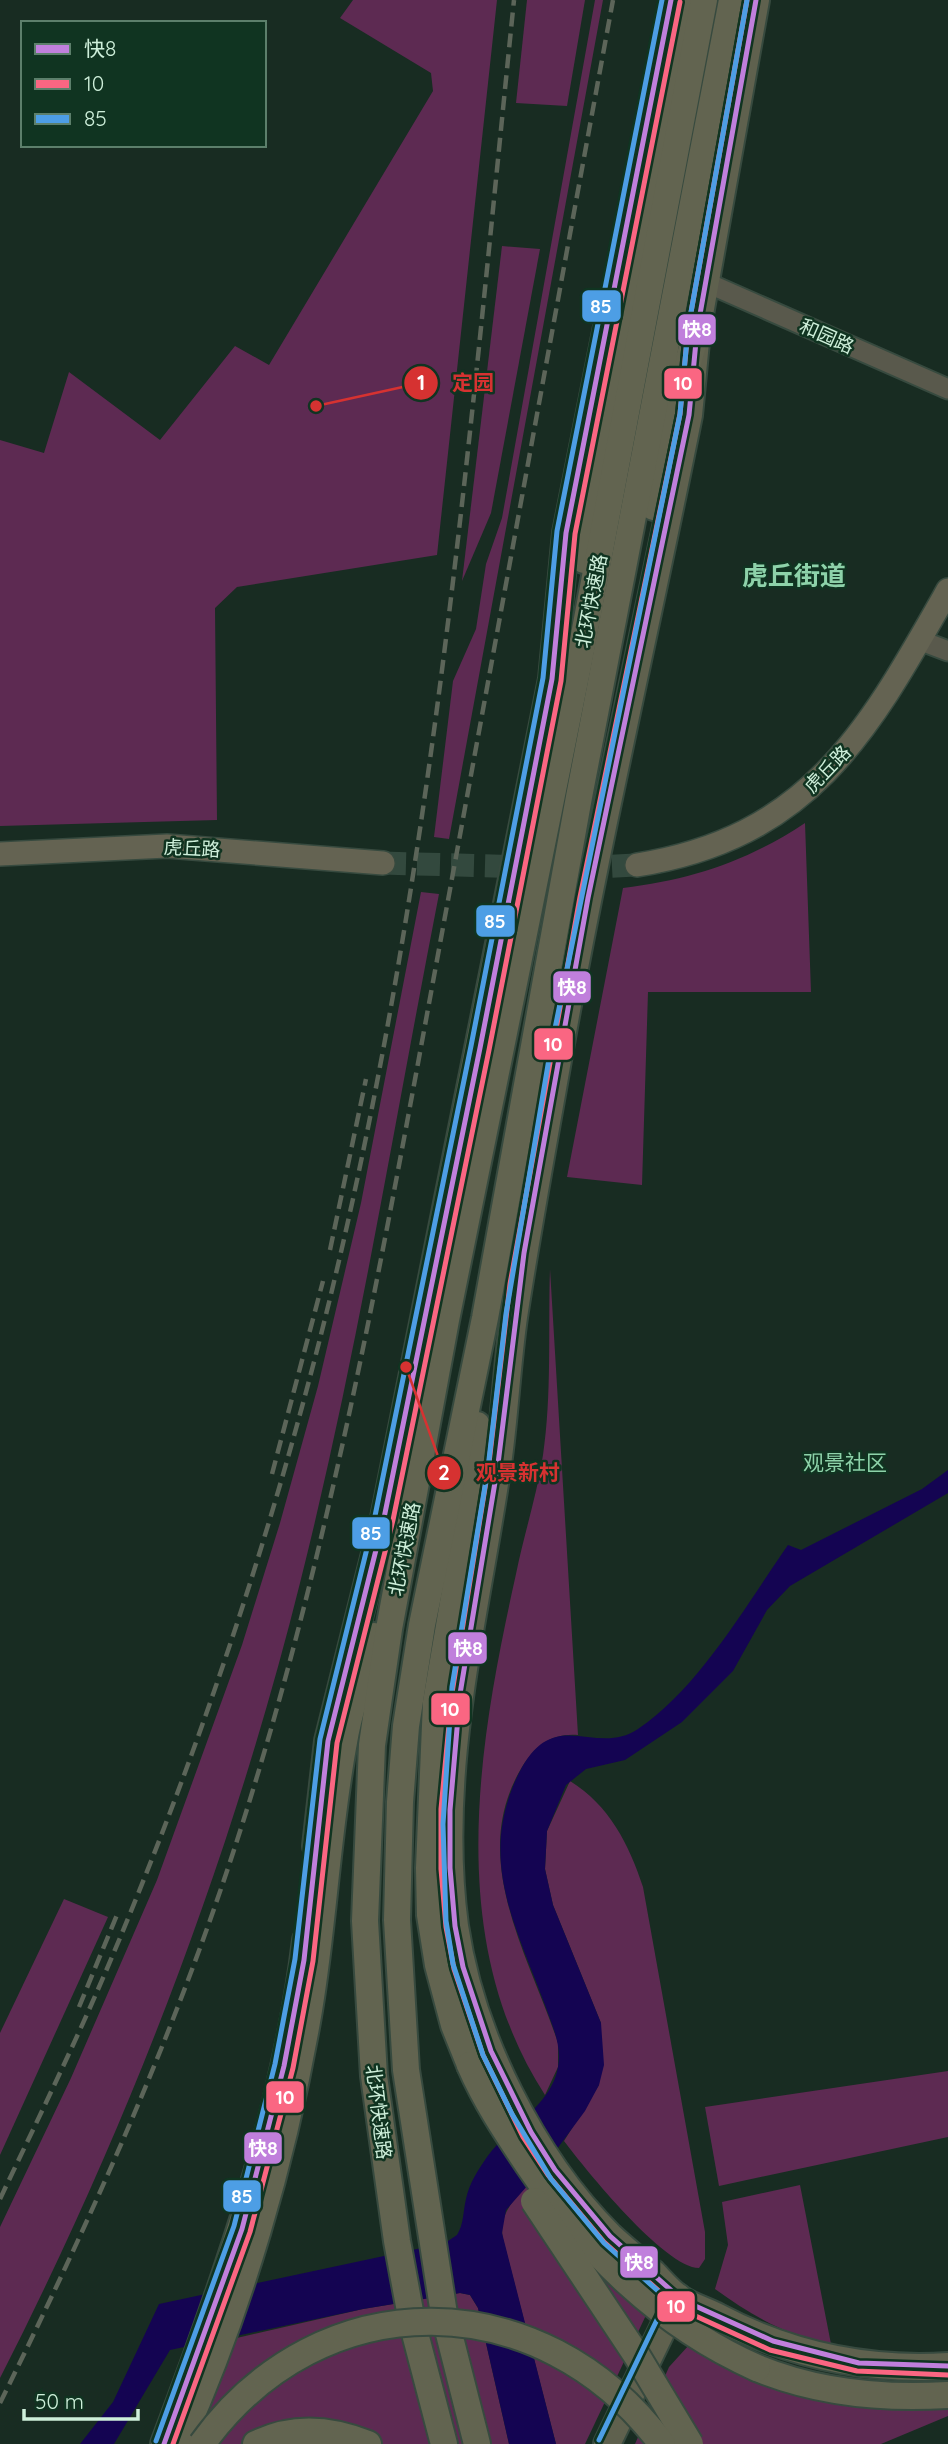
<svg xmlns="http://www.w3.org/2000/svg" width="948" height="2444" font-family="Quicksand,'Noto Sans SC',sans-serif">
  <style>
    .green { fill: #5d2a52 }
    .water { fill: #140452 }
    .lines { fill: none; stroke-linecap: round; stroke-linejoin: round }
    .secondary-tunnel { stroke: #33493e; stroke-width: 23; stroke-dasharray: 23 11; stroke-linecap: butt }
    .tertiary-casing { stroke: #374a3f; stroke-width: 23 }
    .secondary-casing { stroke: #374a3f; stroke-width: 26 }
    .primary-casing { stroke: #374a3f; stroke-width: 30 }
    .trunk-casing { stroke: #374a3f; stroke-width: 30 }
    .tertiary { stroke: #59594c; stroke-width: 19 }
    .secondary { stroke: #646352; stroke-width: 23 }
    .primary { stroke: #5f614e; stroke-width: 26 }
    .trunk { stroke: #626450; stroke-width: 26 }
    .rail { stroke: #5c6559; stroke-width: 4.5; stroke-dasharray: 14 7; stroke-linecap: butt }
    .trunk-bridge-casing { stroke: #374a3f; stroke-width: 30; stroke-linecap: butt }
    .trunk-bridge { stroke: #626450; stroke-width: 26 }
    .bus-1-casing { stroke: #103421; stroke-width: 10 }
    .bus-2-casing { stroke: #103421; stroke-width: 10 }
    .bus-3-casing { stroke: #103421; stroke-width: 10 }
    .bus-1 { stroke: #c07fdc; stroke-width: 5 }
    .bus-2 { stroke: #fa6682; stroke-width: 5 }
    .bus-3 { stroke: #4d9ee5; stroke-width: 5 }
    .labels { text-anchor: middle; stroke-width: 5; stroke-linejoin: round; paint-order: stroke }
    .street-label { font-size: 19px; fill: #ceefda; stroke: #103421 }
    .neighbourhood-label { font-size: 21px; fill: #8dd2a9; stroke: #103421 }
    .district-label { font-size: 26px; font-weight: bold; fill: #8dd2a9; stroke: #103421 }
    .leader { fill: none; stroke: #d63231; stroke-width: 2.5 }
    .callout-dot { fill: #d63231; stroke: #103421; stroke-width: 2.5 }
    .mark-label { font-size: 21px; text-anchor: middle; font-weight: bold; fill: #fff }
    .callout-label { font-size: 21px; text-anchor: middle; font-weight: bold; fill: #d63231; stroke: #103421; stroke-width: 5; stroke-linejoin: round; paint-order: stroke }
    .line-badge { stroke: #103421; stroke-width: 2.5 }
    .badge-label { font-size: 19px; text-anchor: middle; font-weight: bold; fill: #fff }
  </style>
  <rect width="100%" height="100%" fill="#182c22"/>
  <!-- green -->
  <g class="green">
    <polygon points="353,0 497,0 437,555 237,587 215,608 217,820 0,826 0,440 44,453 69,372 160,440 235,346 269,365 433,91 431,73 340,18"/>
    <polygon points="527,0 585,0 567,106 516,103"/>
    <polygon points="595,0 603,0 449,839 434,837 453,681 476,629 486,564 502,518"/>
    <polygon points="502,246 540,249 491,513 462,581"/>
    <path d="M 805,823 L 811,992 L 648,992 L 642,1185 L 567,1177 L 623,888 C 691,880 748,861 805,823 Z"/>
    <path d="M 421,892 L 439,894 C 394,1124 357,1357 300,1583 C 231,1859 129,2125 0,2378 L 0,2227 L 71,2078 L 157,1880 L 242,1645 L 280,1523 L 318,1386 L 361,1203 Z"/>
    <path d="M 550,1269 L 578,1735 C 552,1733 536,1745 522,1767 C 467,1858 529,1955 558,2043 L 558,2067 L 545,2095 C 444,1939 478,1745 516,1574 C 524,1534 537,1495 543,1455 C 552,1395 548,1331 550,1269 Z"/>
    <path d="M 570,1781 C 609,1805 629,1844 643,1887 L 705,2232 L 705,2259 L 699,2268 C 665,2268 585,2169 564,2141 L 599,2085 L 601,2023 L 553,1905 L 545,1869 L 547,1831 Z"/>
    <polygon points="64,1899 108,1917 0,2155 0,2033"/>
    <polygon points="948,2071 948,2137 719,2186 705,2107"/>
    <path d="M 530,2182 L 648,2311 L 585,2444 L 556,2444 L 503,2239 C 498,2214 514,2200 530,2182 Z"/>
    <path d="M 800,2185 L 831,2344 C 786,2336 751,2315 715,2289 L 728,2245 L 722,2202 Z"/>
    <polygon points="460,2293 470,2295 478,2308 509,2444 188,2444 228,2340 363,2309"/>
    <polygon points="689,2345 720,2355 948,2400 948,2416 881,2444 635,2444 669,2367"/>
  </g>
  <!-- water -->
  <path class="water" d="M 948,1470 L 948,1493 L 790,1586 L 767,1610 L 733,1671 L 682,1722 L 625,1760 L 586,1769 L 566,1785 L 547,1831 L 545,1869 L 553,1905 L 601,2023 L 604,2065 L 599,2085 L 585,2111 L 543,2168 L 506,2210 L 502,2233 L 556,2444 L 509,2444 L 478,2308 L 470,2295 L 460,2293 L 363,2309 L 170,2350 L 114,2444 L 80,2444 L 113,2402 L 159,2304 L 445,2243 L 457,2235 C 464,2224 463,2211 466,2199 C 469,2184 478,2170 487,2157 C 508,2127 552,2105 558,2067 C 562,2045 552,2025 545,2005 C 515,1924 477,1858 519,1773 C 554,1703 595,1758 638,1729 C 699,1688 746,1605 788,1545 L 801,1550 L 922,1489 Z"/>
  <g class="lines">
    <!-- secondary-tunnel -->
    <g class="secondary-tunnel">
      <polyline points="383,863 529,867"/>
      <polyline points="578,868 637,865"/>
    </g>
    <!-- tertiary casing -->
    <g class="tertiary-casing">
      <g id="tertiary">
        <polyline points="705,282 948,389"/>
        <polyline points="919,640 948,651"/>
      </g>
    </g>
    <!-- secondary casing -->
    <g class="secondary-casing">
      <g id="secondary">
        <polyline points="0,854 167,846 383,863"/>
        <path d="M 637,865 C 811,837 868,731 948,590"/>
      </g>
    </g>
    <!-- primary casing -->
    <g class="primary-casing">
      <g id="primary">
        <path d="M 756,0 L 697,331 L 689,415 C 646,630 596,844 558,1060 C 543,1146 527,1232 514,1317 C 507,1366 505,1415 498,1464 C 476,1616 434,1771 455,1926 C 471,2035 532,2158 610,2236 C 624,2249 639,2261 653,2273 C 661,2281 669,2291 678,2297 C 689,2306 705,2310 718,2317 C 790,2355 867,2371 948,2366"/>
        <polyline points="316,1846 328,1741 384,1518 552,679 566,533 611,307"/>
        <path d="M 164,2444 C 226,2281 285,2114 306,1940"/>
        <polyline points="607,2444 678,2297"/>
      </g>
    </g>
    <!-- trunk casing -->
    <g class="trunk-casing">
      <g id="trunk">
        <polyline points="654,507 674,410 697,331"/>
        <polyline points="584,560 586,512 680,0"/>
        <polyline points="470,2065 454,2025 438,1965 430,1915 429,1868 436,1702 472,1492 477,1425"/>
        <path d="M 757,2368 C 818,2393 882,2399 948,2395"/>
        <path d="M 179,2444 C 240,2308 284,2157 309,2010 C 324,1921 327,1831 344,1742 C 350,1706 363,1671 374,1636"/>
        <path d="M 256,2444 C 292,2426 331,2429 368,2444"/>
        <polyline points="444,2444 412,2322 397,2241 374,2076 365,1921 372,1745 389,1629 446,1320 580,656 704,0"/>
        <polyline points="477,2444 444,2314 406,2070 397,1920 400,1802 406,1726 422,1625 485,1318 579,797 732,0"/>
      </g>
    </g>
    <!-- tertiary -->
    <use href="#tertiary" class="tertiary"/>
    <!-- secondary -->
    <use href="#secondary" class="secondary"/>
    <!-- primary -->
    <use href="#primary" class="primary"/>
    <!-- trunk -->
    <use href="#trunk" class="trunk"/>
    <!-- rail -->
    <g class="rail">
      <polyline points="330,1250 366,1079"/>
      <polyline points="272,1474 323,1281"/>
      <polyline points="79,2007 119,1910"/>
      <path d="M 0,2199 C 36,2123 73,2048 106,1971 C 188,1779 257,1578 310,1377 C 429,928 467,461 514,0"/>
      <path d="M 0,2403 C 87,2227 168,2049 230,1862 C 327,1569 381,1264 437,960 C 496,640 554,320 613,0"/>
    </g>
    <!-- trunk-bridge casing -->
    <g class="trunk-bridge-casing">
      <g id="trunk-bridge">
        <path d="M 470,2065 C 486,2102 507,2133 529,2166 C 588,2253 660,2325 757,2368"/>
        <polyline points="534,2201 637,2356 690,2444"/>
        <path d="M 202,2444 C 321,2279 542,2283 662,2444"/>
      </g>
    </g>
    <!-- trunk-bridge -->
    <use href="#trunk-bridge" class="trunk-bridge"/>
    <!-- bus-1 casing -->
    <g class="bus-1-casing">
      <g id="bus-1">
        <polyline points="756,0 697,331 689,415 588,898 524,1253 498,1464 460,1694 450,1810 450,1868 455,1926 463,1967 491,2051 531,2132 555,2170 610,2236 682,2300 773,2341 859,2363 948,2366"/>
        <polyline points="164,2444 242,2229 284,2066 304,1960 328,1741 384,1518 480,1048 552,679 566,533 671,0"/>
      </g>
    </g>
    <!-- bus-2 casing -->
    <g class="bus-2-casing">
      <g id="bus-2">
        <polyline points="747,0 688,329 680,414 580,897 510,1284 489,1463 452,1693 441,1809 441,1869 446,1927 454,1969 483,2055 523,2137 548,2175 604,2242 678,2308 770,2350 857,2371 948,2375"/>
        <polyline points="173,2444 250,2232 293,2068 313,1961 337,1743 393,1520 489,1050 561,681 575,534 680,2"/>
      </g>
    </g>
    <!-- bus-3 casing -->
    <g class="bus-3-casing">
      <g id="bus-3">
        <polyline points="599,2440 667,2299 604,2243 551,2179 512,2114 483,2055 453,1964 446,1921 443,1824 452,1687 488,1468 506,1314 550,1053 680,414 688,329 747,0"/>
        <polyline points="156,2441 234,2226 275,2064 295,1959 320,1739 375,1516 471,1046 543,678 557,531 662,0"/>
      </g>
    </g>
    <!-- bus-1 -->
    <use href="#bus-1" class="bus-1"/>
    <!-- bus-2 -->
    <use href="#bus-2" class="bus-2"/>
    <!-- bus-3 -->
    <use href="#bus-3" class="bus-3"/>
  </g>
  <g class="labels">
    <!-- street labels -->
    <g class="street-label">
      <text transform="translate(827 336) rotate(24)" y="7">和园路</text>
      <text transform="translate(591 601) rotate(-79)" y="7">北环快速路</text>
      <text transform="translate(827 769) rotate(-46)" y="7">虎丘路</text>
      <text transform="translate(192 848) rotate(3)" y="7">虎丘路</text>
      <text transform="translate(404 1549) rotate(-79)" y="7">北环快速路</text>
      <text transform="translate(379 2112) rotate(83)" y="7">北环快速路</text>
    </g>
    <!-- neighbourhood labels -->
    <g class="neighbourhood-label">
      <text x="845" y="1470">观景社区</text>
    </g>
    <!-- district labels -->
    <g class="district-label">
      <text x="794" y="585">虎丘街道</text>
    </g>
  </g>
  <!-- callouts -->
  <path class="leader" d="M316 406L421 383M406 1367L444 1473"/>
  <g class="callout-dot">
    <circle cx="316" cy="406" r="7"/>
    <circle cx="406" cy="1367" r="7"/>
    <circle cx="421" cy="383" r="18"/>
    <circle cx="444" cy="1473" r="18"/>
  </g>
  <g class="mark-label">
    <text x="421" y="390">1</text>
    <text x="444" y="1480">2</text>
  </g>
  <g class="callout-label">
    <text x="473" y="390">定园</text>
    <text x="518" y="1480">观景新村</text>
  </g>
  <g class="line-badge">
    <rect x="581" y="289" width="41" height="34" rx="7" fill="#4d9ee5"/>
    <rect x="677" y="313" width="40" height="33" rx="7" fill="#c07fdc"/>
    <rect x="663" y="367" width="40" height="33" rx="7" fill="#fa6682"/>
    <rect x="475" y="904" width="41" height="34" rx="7" fill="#4d9ee5"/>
    <rect x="552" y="970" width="40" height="34" rx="7" fill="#c07fdc"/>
    <rect x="533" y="1027" width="41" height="34" rx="7" fill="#fa6682"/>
    <rect x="351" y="1516" width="40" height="34" rx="7" fill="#4d9ee5"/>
    <rect x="447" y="1631" width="41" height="34" rx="7" fill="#c07fdc"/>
    <rect x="430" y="1692" width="41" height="34" rx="7" fill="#fa6682"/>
    <rect x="265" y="2080" width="40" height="34" rx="7" fill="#fa6682"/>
    <rect x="243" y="2131" width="40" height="34" rx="7" fill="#c07fdc"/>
    <rect x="222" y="2179" width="40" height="34" rx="7" fill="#4d9ee5"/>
    <rect x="619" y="2245" width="40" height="34" rx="7" fill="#c07fdc"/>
    <rect x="656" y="2290" width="40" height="33" rx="7" fill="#fa6682"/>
  </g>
  <g class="badge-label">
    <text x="601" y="313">85</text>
    <text x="697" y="336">快8</text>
    <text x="683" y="390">10</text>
    <text x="495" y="928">85</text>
    <text x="572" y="994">快8</text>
    <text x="553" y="1051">10</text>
    <text x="371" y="1540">85</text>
    <text x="468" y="1655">快8</text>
    <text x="450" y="1716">10</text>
    <text x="285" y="2104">10</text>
    <text x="263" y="2155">快8</text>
    <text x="242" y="2203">85</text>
    <text x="639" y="2269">快8</text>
    <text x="676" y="2313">10</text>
  </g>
  <!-- legend -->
  <rect x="21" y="21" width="245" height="126" fill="#103421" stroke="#5c7f6b" stroke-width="2"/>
  <rect x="35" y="44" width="35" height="10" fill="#c07fdc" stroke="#5c7f6b" stroke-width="2"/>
  <text x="84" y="56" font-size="21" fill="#ceefda">快8</text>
  <rect x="35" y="79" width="35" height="10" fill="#fa6682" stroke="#5c7f6b" stroke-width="2"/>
  <text x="84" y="91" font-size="21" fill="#ceefda">10</text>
  <rect x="35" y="114" width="35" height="10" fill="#4d9ee5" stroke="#5c7f6b" stroke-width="2"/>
  <text x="84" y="126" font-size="21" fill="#ceefda">85</text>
  <!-- scale -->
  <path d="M24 2409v10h114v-10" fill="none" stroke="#ceefda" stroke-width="3.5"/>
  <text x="35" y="2409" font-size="21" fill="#ceefda" stroke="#103421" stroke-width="5" paint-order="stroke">50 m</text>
</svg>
